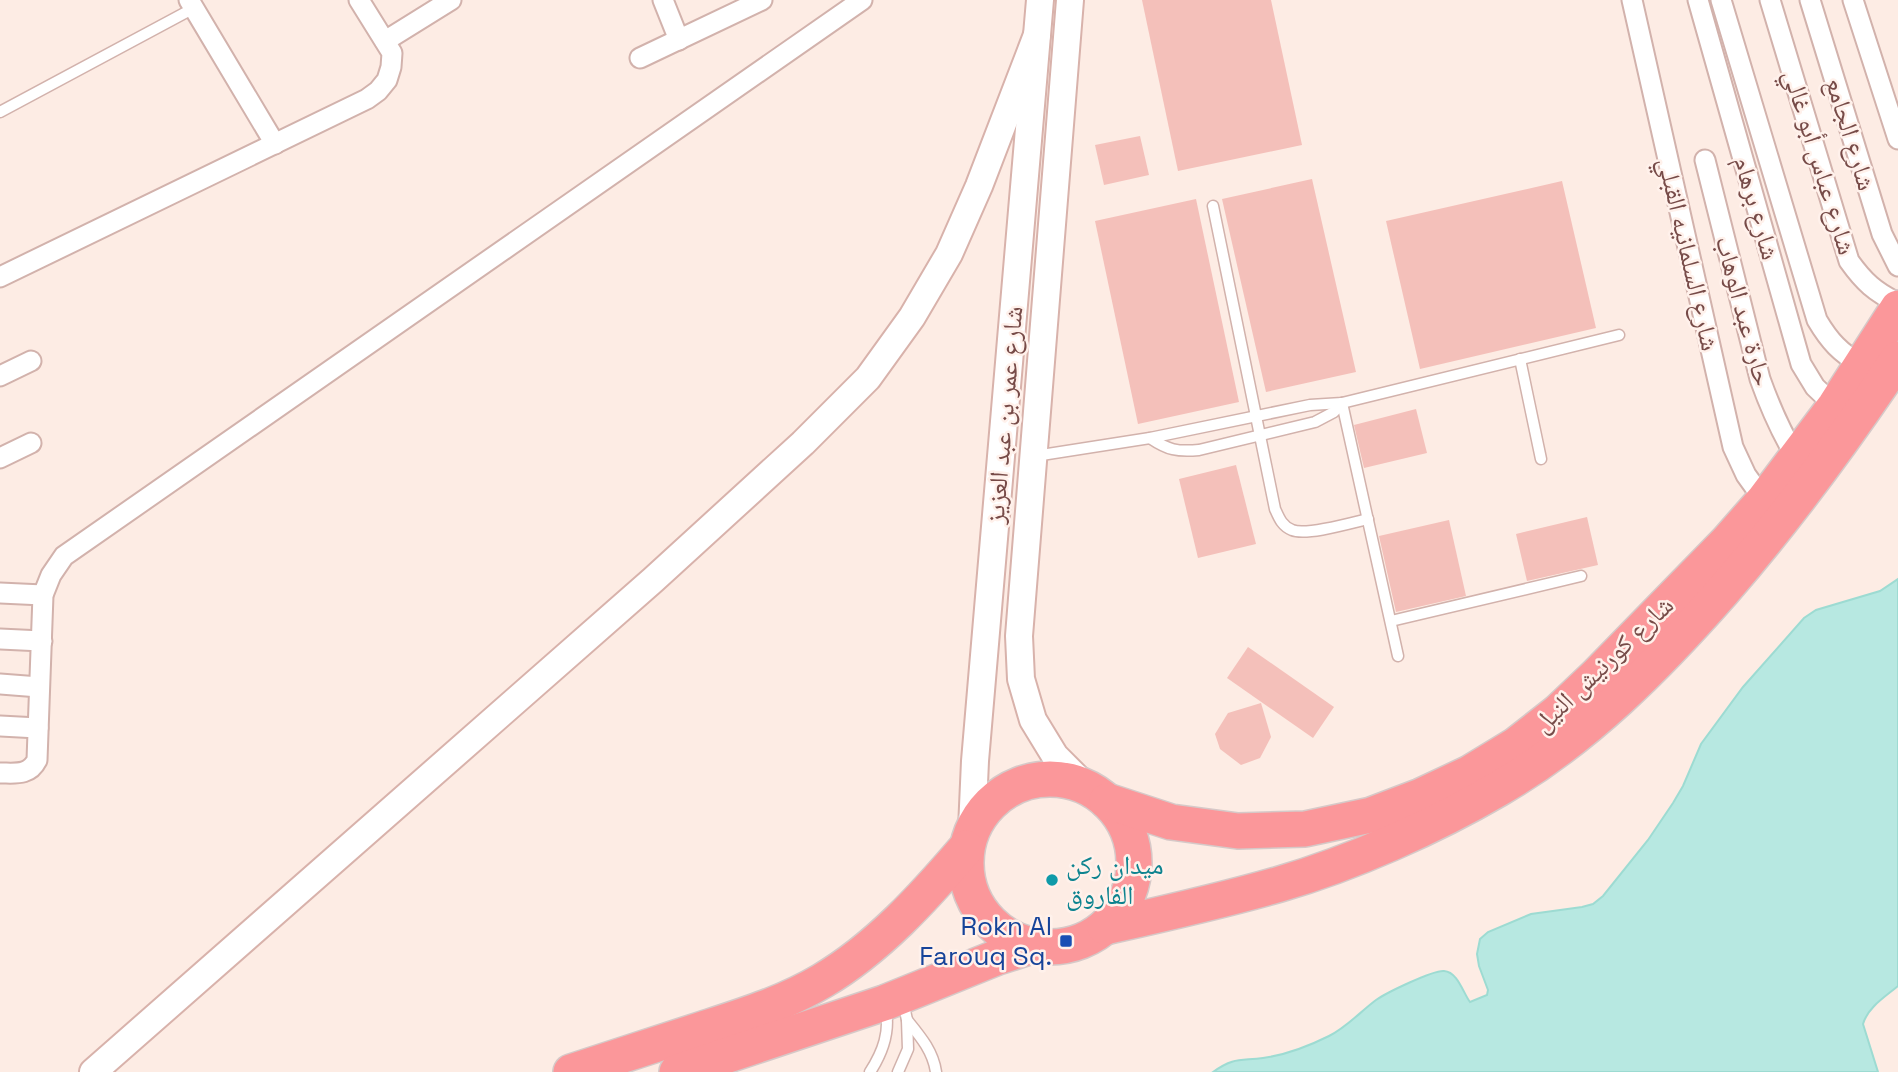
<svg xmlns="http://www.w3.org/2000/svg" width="1898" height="1072" font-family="'Space Grotesk','Noto Naskh Arabic',sans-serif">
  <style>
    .water { fill: #b7e8e1; stroke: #9ddbd2; stroke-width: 2 }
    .building { fill: #f4c0ba }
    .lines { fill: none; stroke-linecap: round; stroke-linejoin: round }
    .lane-casing { stroke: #d2b2ac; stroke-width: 13 }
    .street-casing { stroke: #d2b2ac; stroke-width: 23 }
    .secondary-casing { stroke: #d8b2ab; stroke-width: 30 }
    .highway-casing { stroke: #d6c9c8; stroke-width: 38 }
    .lane { stroke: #fff; stroke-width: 10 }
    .street { stroke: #fff; stroke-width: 19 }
    .secondary { stroke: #fff; stroke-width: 26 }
    .highway { stroke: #fb979a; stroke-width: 35 }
    .culture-dot { fill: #0f9aa8; stroke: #fff1eb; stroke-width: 2.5 }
    .transit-dot { fill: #1a4fb4; stroke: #fff1eb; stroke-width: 2.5 }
    .labels { text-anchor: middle; stroke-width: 5; stroke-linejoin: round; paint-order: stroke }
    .street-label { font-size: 26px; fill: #774b48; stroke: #fff1eb }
    .culture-label { font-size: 26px; fill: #0d838f; stroke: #fff1eb; text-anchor: start }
    .transit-label { font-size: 26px; fill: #164399; stroke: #fff1eb; text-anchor: end }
  </style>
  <rect width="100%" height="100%" fill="#fdece4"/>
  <!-- water -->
  <path class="water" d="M 1898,579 L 1898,986 C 1885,997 1868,1007 1863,1024 L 1878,1072 L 1213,1072 C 1234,1057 1240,1061 1263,1058 C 1285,1055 1309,1046 1329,1036 C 1347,1027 1360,1012 1376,1000 C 1386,993 1433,970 1444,971 C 1458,972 1463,993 1470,1002 L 1487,995 L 1488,990 L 1479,966 L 1477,954 L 1480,939 L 1488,932 L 1531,914 L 1582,907 L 1593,904 L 1603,896 L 1648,840 L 1673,803 L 1683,786 L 1701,744 L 1743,687 L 1804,618 L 1816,610 L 1880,591 Z"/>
  <!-- building -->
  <g class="building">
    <polygon points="1142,0 1271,0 1302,145 1178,171"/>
    <polygon points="1140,136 1149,175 1104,185 1095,145"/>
    <polygon points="1312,179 1356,372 1266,392 1222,199"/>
    <polygon points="1562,181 1596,328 1420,369 1386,221"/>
    <polygon points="1196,199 1239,402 1138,424 1095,221"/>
    <polygon points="1416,409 1427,453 1364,468 1354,425"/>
    <polygon points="1236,465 1256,544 1198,558 1179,479"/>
    <polygon points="1587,517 1598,565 1527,581 1516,534"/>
    <polygon points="1449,520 1466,596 1396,612 1379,536"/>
    <polygon points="1248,647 1334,707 1313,738 1227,678"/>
    <polygon points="1261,703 1271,737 1260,758 1241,765 1220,749 1215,734 1228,713"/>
  </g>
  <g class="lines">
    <!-- lane casing -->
    <g class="lane-casing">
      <g id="lane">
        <polyline points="0,112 194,8"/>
        <path d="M 1213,206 L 1275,509 C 1279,518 1282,526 1292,530 C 1306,536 1351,523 1368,519"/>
        <polyline points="1520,359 1541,459"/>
        <polyline points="1342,403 1398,656"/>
        <path d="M 1150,438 C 1168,450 1177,452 1199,450 L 1315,422 L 1334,412 L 1342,403"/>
        <polyline points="1035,456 1150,438 1310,405 1342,403 1619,335"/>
        <polyline points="1391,621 1581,576"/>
        <path d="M 907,1020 C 920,1036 933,1051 936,1072"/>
        <path d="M 870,1072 C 883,1052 891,1031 885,1007"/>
        <polyline points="898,1072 908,1049 907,1020 903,1001"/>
      </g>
    </g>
    <!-- street casing -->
    <g class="street-casing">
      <g id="street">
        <polyline points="189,0 275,144"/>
        <polyline points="663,0 679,40"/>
        <polyline points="1632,0 1733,447 1746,475 1764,500"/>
        <polyline points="1698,0 1801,364 1815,387 1835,406"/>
        <path d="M 1721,0 L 1817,320 C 1830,342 1840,352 1861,365"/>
        <path d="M 1770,0 L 1849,261 C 1864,282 1875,292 1898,303"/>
        <polyline points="1810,0 1882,234 1898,266"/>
        <polyline points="1853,0 1898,139"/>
        <polyline points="385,41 451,0"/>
        <polyline points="640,58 762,0"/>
        <path d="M 1705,160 L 1760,379 C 1770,407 1781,432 1796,457"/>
        <polyline points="0,277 367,99 378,91 387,80 391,67 392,53 359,0"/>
        <polyline points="0,376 31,361"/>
        <polyline points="0,458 31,443"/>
        <polyline points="0,593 43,595"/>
        <polyline points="0,639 42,641"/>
        <polyline points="0,684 39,687"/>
        <polyline points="0,726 38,728"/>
        <path d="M 0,773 C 15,773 29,776 37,760 L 43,595 L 51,575 L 64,556 L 862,0"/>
      </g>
    </g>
    <!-- secondary casing -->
    <g class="secondary-casing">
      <g id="secondary">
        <polyline points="1070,0 1019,636 1021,679 1033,720 1055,756 1086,787"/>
        <polyline points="972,829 975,761 1040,0"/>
        <polyline points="93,1072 653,580 803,443 868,378 912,317 949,254 979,186 1037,35"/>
      </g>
    </g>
    <!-- highway casing -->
    <g class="highway-casing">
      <g id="highway">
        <circle cx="1050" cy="863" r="84"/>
        <polyline points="1107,801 1171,822 1238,831 1305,829 1371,815 1421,796 1470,773 1516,745 1558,712 1597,675 1727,542 1764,500 1835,406 1898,308"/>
        <path d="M 1105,927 C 1163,914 1222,901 1280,884 C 1352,863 1433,827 1498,789 C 1585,739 1657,666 1723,591 C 1787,517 1844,440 1898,359"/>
        <path d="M 571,1072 C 615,1058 659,1043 703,1029 C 743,1016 785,1003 822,981 C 878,948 924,897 966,848"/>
        <polyline points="677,1072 884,1003 998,957 1032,946"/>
      </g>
    </g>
    <!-- lane -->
    <use href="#lane" class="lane"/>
    <!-- street -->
    <use href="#street" class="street"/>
    <!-- secondary -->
    <use href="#secondary" class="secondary"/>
    <!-- highway -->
    <use href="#highway" class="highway"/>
  </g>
  <!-- markers -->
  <circle class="culture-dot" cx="1052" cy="880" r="7"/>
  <rect class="transit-dot" x="1059" y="934" width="14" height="14" rx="3.5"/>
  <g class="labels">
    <!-- street labels -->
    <g class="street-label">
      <text transform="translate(1851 134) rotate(73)" y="9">شارع الجامع</text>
      <text transform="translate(1820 162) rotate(73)" y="9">شارع عباس أبو غالي</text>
      <text transform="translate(1757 208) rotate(74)" y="9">شارع برهام</text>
      <text transform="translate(1689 254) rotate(77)" y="9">شارع السلمانيه القبلي</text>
      <text transform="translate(1744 311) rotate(75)" y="9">حارة عبد الوهاب</text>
      <text transform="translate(1004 415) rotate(-85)" y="9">شارع عمر بن عبد العزيز</text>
      <text transform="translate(1603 664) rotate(-44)" y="9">شارع كورنيش النيل</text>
    </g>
    <!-- culture labels -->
    <g class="culture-label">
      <text x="1066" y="874">ميدان ركن<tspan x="1066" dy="30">الفاروق</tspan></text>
    </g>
    <!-- transit labels -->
    <g class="transit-label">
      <text x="1052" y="935">Rokn Al<tspan x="1052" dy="30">Farouq Sq.</tspan></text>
    </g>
  </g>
</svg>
